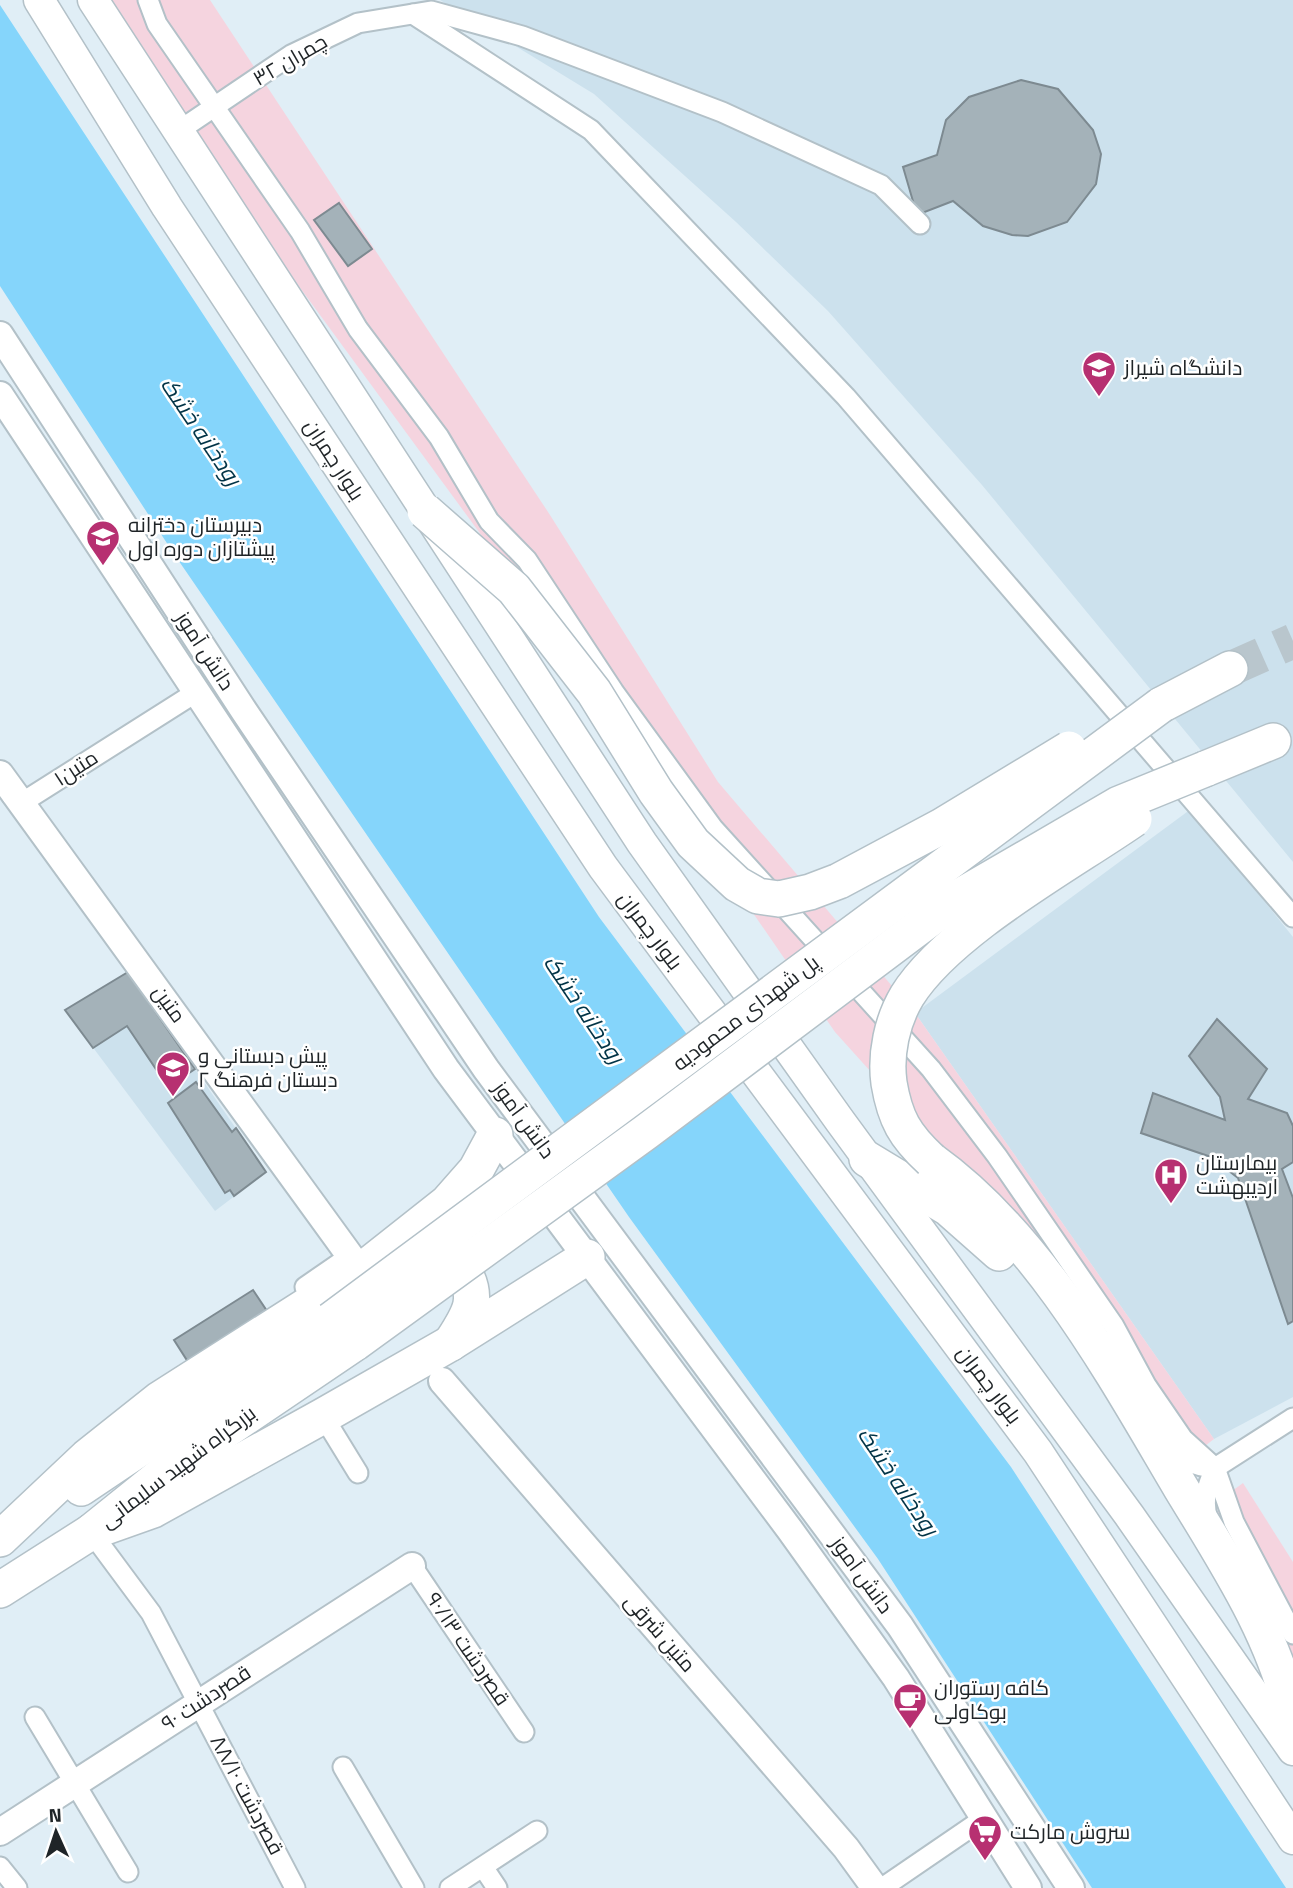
<svg xmlns="http://www.w3.org/2000/svg" width="1293" height="1888" font-family="'Titillium Web',Cairo,sans-serif">
  <style>
    .built { fill: #cce1ed }
    .green { fill: #f5d4df }
    .water { fill: #85d5fb }
    .building { fill: #a4b2b9; stroke: #7d8a91; stroke-width: 2 }
    .lines { fill: none; stroke-linecap: round; stroke-linejoin: round }
    .highway-tunnel { stroke: #b9c6cd; stroke-width: 35; stroke-dasharray: 35 18; stroke-linecap: butt }
    .street-casing { stroke: #b3c1c8; stroke-width: 23 }
    .secondary-casing { stroke: #b3c1c8; stroke-width: 30 }
    .primary-casing { stroke: #b3c1c8; stroke-width: 33 }
    .highway-casing { stroke: #b3c1c8; stroke-width: 38 }
    .street { stroke: #fff; stroke-width: 19 }
    .secondary { stroke: #fff; stroke-width: 26 }
    .primary { stroke: #fff; stroke-width: 30 }
    .highway { stroke: #fff; stroke-width: 35 }
    .highway-bridge-casing { stroke: #b3c1c8; stroke-width: 38; stroke-linecap: butt }
    .highway-bridge { stroke: #fff; stroke-width: 35 }
    .labels { text-anchor: middle; stroke-width: 5; stroke-linejoin: round; paint-order: stroke }
    .street-label { font-size: 21px; fill: #1f2427; stroke: #fff }
    .poi-label { font-size: 21px; fill: #1f2427; stroke: #fff; text-anchor: start }
    .water-label { font-size: 23px; font-style: italic; fill: #023447; stroke: #fff }
  </style>
  <rect width="100%" height="100%" fill="#e0eef6"/>
  <!-- built -->
  <g class="built">
    <polygon points="440,0 1293,0 1293,862 982,485 828,311 736,222 594,94"/>
    <polygon points="1191,809 1293,937 1293,1397 1214,1439 915,1013"/>
    <polygon points="128,972 266,1172 215,1211 65,1010"/>
  </g>
  <!-- green -->
  <g class="green">
    <polygon points="112,0 210,0 550,515 718,782 915,1013 1214,1439 1192,1456 934,1142 835,1032 671,794 298,285"/>
    <polygon points="1243,1483 1293,1562 1293,1676 1219,1523 1217,1502"/>
  </g>
  <!-- water -->
  <polygon class="water" points="0,5 599,917 1011,1467 1286,1888 1092,1888 878,1559 629,1217 172,551 0,286"/>
  <!-- building -->
  <g class="building">
    <polygon points="1021,80 1058,89 1093,130 1101,154 1096,184 1067,222 1028,236 1012,235 983,226 953,201 917,215 903,167 937,155 946,120 969,97"/>
    <polygon points="339,203 372,249 348,266 314,220"/>
    <polygon points="128,972 195,1069 168,1087 127,1026 93,1048 65,1010"/>
    <polygon points="1217,1019 1267,1069 1248,1099 1287,1113 1293,1126 1293,1162 1282,1169 1293,1198 1293,1321 1288,1324 1238,1178 1211,1157 1141,1133 1153,1093 1225,1120 1220,1097 1189,1056"/>
    <polygon points="196,1082 232,1132 236,1128 266,1172 234,1196 230,1190 225,1193 168,1103"/>
    <polygon points="253,1290 269,1314 190,1365 174,1340"/>
  </g>
  <g class="lines">
    <!-- highway-tunnel -->
    <polyline class="highway-tunnel" points="1230,669 1293,641"/>
    <!-- street casing -->
    <g class="street-casing">
      <g id="street">
        <polyline points="148,0 157,24 300,231 358,329 439,437 489,521 527,560 614,692 713,828 931,1069 997,1156 1114,1326 1146,1385 1183,1439 1215,1468 1234,1522 1293,1634"/>
        <polyline points="413,14 591,130 846,397 1293,917"/>
        <polyline points="177,132 291,55 358,23 431,11 522,36 722,112 881,185 920,224"/>
        <polyline points="12,796 23,802 195,693"/>
        <polyline points="305,1287 350,1256"/>
        <polyline points="323,1416 358,1473"/>
        <path d="M 1165,1442 C 1180,1460 1193,1466 1215,1468"/>
        <polyline points="1215,1468 1293,1418"/>
        <path d="M 1208,1520 C 1202,1501 1207,1486 1215,1468"/>
        <polyline points="91,1532 151,1613 295,1888"/>
        <polyline points="412,1566 524,1732"/>
        <polyline points="35,1717 128,1872"/>
        <polyline points="343,1767 414,1888"/>
        <polyline points="0,1867 17,1888"/>
        <polyline points="483,1867 497,1888"/>
        <polyline points="450,1888 537,1831"/>
        <polyline points="882,1888 983,1819"/>
      </g>
    </g>
    <!-- secondary casing -->
    <g class="secondary-casing">
      <g id="secondary">
        <polyline points="0,335 244,711 486,1069 900,1626 1071,1888"/>
        <polyline points="0,395 446,1069 790,1530 896,1678 1028,1888"/>
        <polyline points="0,774 361,1271"/>
        <polyline points="442,1381 846,1848 875,1888"/>
        <polyline points="0,1832 412,1566"/>
      </g>
    </g>
    <!-- primary casing -->
    <g class="primary-casing">
      <g id="primary">
        <polyline points="39,0 167,207 603,867 1038,1452 1293,1839"/>
        <polyline points="93,0 642,843 840,1121 1129,1515 1293,1750"/>
      </g>
    </g>
    <!-- highway casing -->
    <g class="highway-casing">
      <g id="highway">
        <polyline points="1161,705 1230,669"/>
        <polyline points="1205,769 1273,741"/>
        <polyline points="867,1159 948,1208 999,1253"/>
        <path d="M 931,1160 C 1040,1238 1114,1375 1181,1488 C 1224,1559 1277,1638 1293,1722"/>
        <path d="M 436,1251 C 447,1253 456,1258 462,1268 C 481,1299 469,1315 451,1343"/>
        <polyline points="81,1488 331,1320"/>
        <polyline points="91,1532 153,1510 323,1416 451,1343 587,1257"/>
        <polyline points="0,1539 87,1457 160,1399 361,1271 447,1203 476,1170 495,1135"/>
        <polyline points="0,1590 91,1532 173,1466 355,1343"/>
      </g>
    </g>
    <!-- street -->
    <use href="#street" class="street"/>
    <!-- secondary -->
    <use href="#secondary" class="secondary"/>
    <!-- primary -->
    <use href="#primary" class="primary"/>
    <!-- highway -->
    <use href="#highway" class="highway"/>
    <!-- highway-bridge casing -->
    <g class="highway-bridge-casing">
      <g id="highway-bridge">
        <polyline points="425,511 514,589 594,692 656,792 693,843 737,884 758,896 779,899 810,892 839,881 942,826 1069,749"/>
        <path d="M 931,1160 C 905,1136 895,1119 889,1083 C 885,1054 892,1021 907,996 C 948,930 1069,864 1134,819"/>
        <polyline points="331,1320 1161,705"/>
        <polyline points="355,1343 646,1132 959,897 1119,804 1205,769"/>
      </g>
    </g>
    <!-- highway-bridge -->
    <use href="#highway-bridge" class="highway-bridge"/>
  </g>
  <!-- icons -->
  <defs>
    <g id="university-pin" transform="scale(1.75)"><path d="M0 17L-7.5 6A9.5 9.5 0 1 1 7.5 6Z" fill="#b73071" stroke="#fff"/><path d="M0-5L7-2L0 1L-7-2ZM-4 1L0 2.5L4 1V4Q0 6-4 4Z" fill="#fff"/></g>
    <g id="school-pin" transform="scale(1.75)"><path d="M0 17L-7.5 6A9.5 9.5 0 1 1 7.5 6Z" fill="#b73071" stroke="#fff"/><path d="M0-5L7-2L0 1L-7-2ZM-4 1L0 2.5L4 1V4Q0 6-4 4Z" fill="#fff"/></g>
    <g id="hospital-pin" transform="scale(1.75)"><path d="M0 17L-7.5 6A9.5 9.5 0 1 1 7.5 6Z" fill="#b73071" stroke="#fff"/><path d="M-5-5h3v3.5h4V-5h3V5h-3V1.5h-4V5h-3Z" fill="#fff"/></g>
    <g id="cafe-pin" transform="scale(1.75)"><path d="M0 17L-7.5 6A9.5 9.5 0 1 1 7.5 6Z" fill="#b73071" stroke="#fff"/><path d="M-5.5-4.5H6V0H3Q3 3.5 0 3.5H-2.5Q-5.5 3.5-5.5 0ZM3-3.2v2h1.7v-2ZM-6 4.5H4V6H-6Z" fill="#fff"/></g>
    <g id="supermarket-pin" transform="scale(1.75)"><path d="M0 17L-7.5 6A9.5 9.5 0 1 1 7.5 6Z" fill="#b73071" stroke="#fff"/><path d="M-6-5.5h2.5l.6 2H6L4.5 2H-2.5L-4.4-4H-6ZM-1.5 3.2a1.3 1.3 0 1 0 .1 0ZM3 3.2a1.3 1.3 0 1 0 .1 0Z" fill="#fff"/></g>
  </defs>
  <g fill-rule="evenodd">
    <use href="#university-pin" x="1099" y="368"/>
    <use href="#school-pin" x="103" y="537"/>
    <use href="#school-pin" x="173" y="1068"/>
    <use href="#hospital-pin" x="1171" y="1175"/>
    <use href="#cafe-pin" x="910" y="1700"/>
    <use href="#supermarket-pin" x="985" y="1832"/>
  </g>
  <g class="labels">
    <!-- street labels -->
    <g class="street-label">
      <text transform="translate(290 60) rotate(-30)" y="7">۳۲ چمران</text>
      <text transform="translate(334 460) rotate(57)" y="7">بلوار چمران</text>
      <text transform="translate(205 651) rotate(57)" y="7">دانش آموز</text>
      <text transform="translate(76 768) rotate(-33)" y="7">متین۱</text>
      <text transform="translate(650 931) rotate(53)" y="7">بلوار چمران</text>
      <text transform="translate(169 1004) rotate(54)" y="7">متین</text>
      <text transform="translate(746 1013) rotate(-37)" y="7">پل شهدای محمودیه</text>
      <text transform="translate(524 1120) rotate(54)" y="7">دانش آموز</text>
      <text transform="translate(989 1385) rotate(53)" y="7">بلوار چمران</text>
      <text transform="translate(178 1467) rotate(-37)" y="7">بزرگراه شهید سلیمانی</text>
      <text transform="translate(862 1575) rotate(54)" y="7">دانش آموز</text>
      <text transform="translate(660 1633) rotate(49)" y="7">متین شرقی</text>
      <text transform="translate(468 1649) rotate(56)" y="7">۹۰/۱۳ قصردشت</text>
      <text transform="translate(206 1698) rotate(-33)" y="7">۹۰ قصردشت</text>
      <text transform="translate(247 1795) rotate(62)" y="7">۸۸/۱۰ قصردشت</text>
    </g>
    <!-- poi labels -->
    <g class="poi-label">
      <text x="1124" y="375">دانشگاه شیراز</text>
      <text x="128" y="532">دبیرستان دخترانه<tspan x="128" dy="24">پیشتازان دوره اول</tspan></text>
      <text x="198" y="1063">پیش دبستانی و<tspan x="198" dy="24">دبستان فرهنگ ۲</tspan></text>
      <text x="1196" y="1170">بیمارستان<tspan x="1196" dy="24">اردیبهشت</tspan></text>
      <text x="934" y="1695">کافه رستوران<tspan x="934" dy="24">بوکاولی</tspan></text>
      <text x="1010" y="1839">سروش مارکت</text>
    </g>
    <!-- water labels -->
    <g class="water-label">
      <text transform="translate(201 431) rotate(56)" y="8">رودخانه خشک</text>
      <text transform="translate(584 1009) rotate(56)" y="8">رودخانه خشک</text>
      <text transform="translate(898 1481) rotate(56)" y="8">رودخانه خشک</text>
    </g>
  </g>
  <!-- north arrow -->
  <g transform="translate(56 1832) rotate(357)" stroke="#ffffff" stroke-width="5" paint-order="stroke">
  <path d="M0-5L12 26L0 18L-12 26Z" fill="#1f2427"/>
  <text y="-10" font-size="19" font-weight="bold" text-anchor="middle" fill="#1f2427">N</text>
  </g>
</svg>
